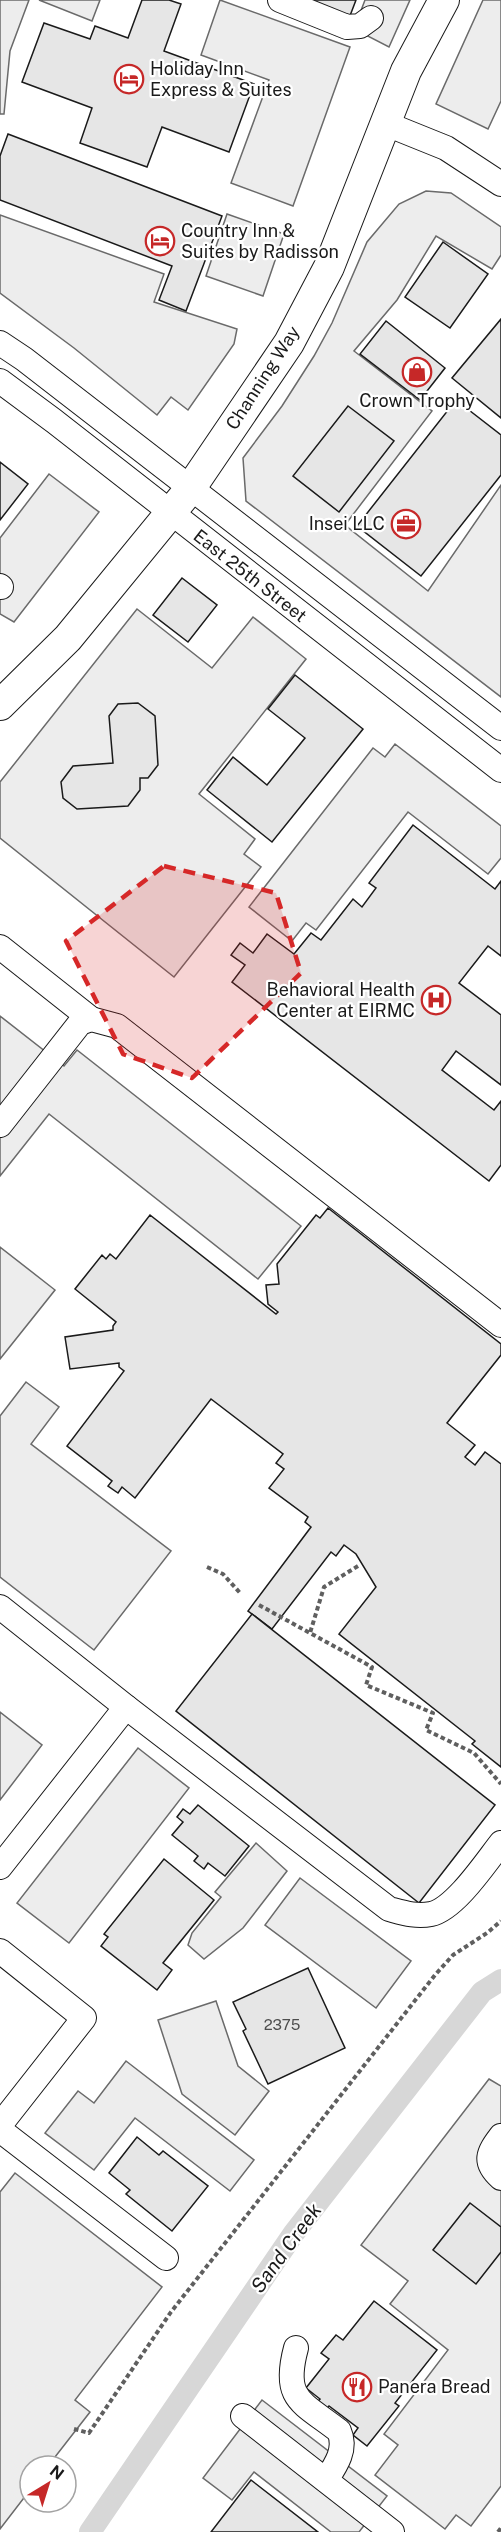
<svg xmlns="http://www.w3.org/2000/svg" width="501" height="2532" font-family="'Public Sans',sans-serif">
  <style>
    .built { fill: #ededed; stroke: #6a6a6a; stroke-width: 1.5 }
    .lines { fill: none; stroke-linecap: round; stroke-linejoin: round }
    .canal { stroke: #d7d7d7; stroke-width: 22 }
    .building { fill: #e6e6e6; stroke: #1a1a1a; stroke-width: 1.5 }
    .minor-casing { stroke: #1a1a1a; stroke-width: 26 }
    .major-casing { stroke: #1a1a1a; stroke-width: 32 }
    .path { stroke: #5f5f5f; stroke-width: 4; stroke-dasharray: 4.5 3; stroke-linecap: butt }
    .minor { stroke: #fff; stroke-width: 24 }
    .major { stroke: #fff; stroke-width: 30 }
    .marked { fill: #d62828; fill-opacity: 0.2; stroke: #d62828; stroke-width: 4.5; stroke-dasharray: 12 8; stroke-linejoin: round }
    .labels { text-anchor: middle; stroke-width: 4.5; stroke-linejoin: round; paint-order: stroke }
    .number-label { font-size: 15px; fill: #4d4d4d }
    .poi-label { font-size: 18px; fill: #1a1a1a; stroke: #fff; text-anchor: start }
    .street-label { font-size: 18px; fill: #1a1a1a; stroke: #fff }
    .water-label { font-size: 20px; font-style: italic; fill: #1a1a1a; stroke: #fff }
  </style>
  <rect width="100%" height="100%" fill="#fff"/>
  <!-- built -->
  <g class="built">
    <polygon points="0,0 29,0 10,51 4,114 0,114"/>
    <polygon points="39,0 100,0 92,21"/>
    <polygon points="220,0 350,47 293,206 231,183 269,80 201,55"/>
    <polygon points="365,0 410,0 389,47 354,29"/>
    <polygon points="483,0 501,0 501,101 488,129 436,104"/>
    <polygon points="426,191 451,193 501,227 501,255 492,269 436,236 397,300 354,351 432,411 345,525 428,591 501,485 501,697 246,501 243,458 282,406 314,356 332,323 367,242 399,204"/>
    <polygon points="227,214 284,234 263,296 206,276"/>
    <polygon points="0,215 164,274 154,302 237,329 234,344 188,410 171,397 157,415 74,348 0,293"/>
    <polygon points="49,474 99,512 14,622 0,614 0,538"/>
    <polygon points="137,609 212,668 253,617 306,659 199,794 255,839 244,854 261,867 174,977 0,838 0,782"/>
    <polygon points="395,744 501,826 501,858 488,874 408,812 316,930 306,923 292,941 249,907 373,748 385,757"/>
    <polygon points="0,1016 64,1066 77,1050 301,1226 258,1279 49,1114 0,1176"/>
    <polygon points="0,1247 55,1290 0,1359"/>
    <polygon points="26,1382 59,1407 31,1444 171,1551 94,1650 0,1577 0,1416"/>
    <polygon points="0,1712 42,1745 0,1800"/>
    <polygon points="138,1748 189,1788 69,1943 17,1903"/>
    <polygon points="256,1843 287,1871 243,1928 204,1959 188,1945 192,1933 221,1897 215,1892"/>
    <polygon points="300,1878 411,1961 376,2008 265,1925"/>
    <polygon points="216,2001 238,2066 269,2091 235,2135 182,2094 158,2020"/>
    <polygon points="126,2061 254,2160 230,2191 135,2118 94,2170 45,2133 78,2091 94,2103"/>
    <polygon points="489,2079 501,2086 501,2486 471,2526 456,2515 445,2529 375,2475 398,2445 384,2434 448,2350 390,2304 408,2281 361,2245"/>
    <polygon points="15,2173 162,2287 75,2400 90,2412 48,2466 30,2466 30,2490 0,2529 0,2192"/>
    <polygon points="262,2400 387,2496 359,2532 331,2532 254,2472 232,2500 203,2478"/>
  </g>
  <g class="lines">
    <!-- canal -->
    <polyline class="canal" points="90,2532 294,2233 482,1992 501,1980"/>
  </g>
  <!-- building -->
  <g class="building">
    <polygon points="142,0 169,0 181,4 164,51 254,84 229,152 162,127 147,167 80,143 92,108 22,82 44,23 90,39 95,26 128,38"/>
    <polygon points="301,0 356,0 348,21"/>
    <polygon points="8,134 222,216 186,311 159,300 172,266 0,200 0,156"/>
    <polygon points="443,242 488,274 450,328 405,297"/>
    <polygon points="501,319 501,418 452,378"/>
    <polygon points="386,321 445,368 420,400 360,354"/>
    <polygon points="456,400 501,435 501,475 421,576 357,526"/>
    <polygon points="348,406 394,441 339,512 293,476"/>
    <polygon points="0,462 28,484 0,520"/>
    <polygon points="182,578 217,605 188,642 153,615"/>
    <polygon points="295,675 363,729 272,842 207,790 233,757 267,785 305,738 268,709"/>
    <polygon points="138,703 155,716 158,765 148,778 140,778 140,790 128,806 77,809 63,798 61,782 73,766 113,763 109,716 118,704"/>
    <polygon points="413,825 495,889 501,881 501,956 488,946 459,983 501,1015 501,1085 456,1051 442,1070 494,1110 501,1101 501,1165 489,1181 232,982 245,965 231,955 240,943 253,953 267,934 294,954 311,933 321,940 353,899 362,907 376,888 369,883"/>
    <polygon points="328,1208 501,1344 501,1355 447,1423 475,1445 465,1457 475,1465 485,1452 501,1464 501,1767 472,1744 475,1741 339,1634 376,1587 356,1554 344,1545 336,1556 331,1552 272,1629 248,1611 311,1527 305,1522 308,1517 269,1488 284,1469 276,1463 283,1454 211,1399 135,1498 122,1487 118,1493 108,1486 112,1481 67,1446 124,1371 119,1367 119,1363 70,1369 65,1337 113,1330 113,1326 116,1322 75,1289 102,1255 106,1259 110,1254 116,1259 150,1215 276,1314 278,1312 268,1304 266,1285 279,1284 277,1264 316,1215 320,1218"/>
    <polygon points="252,1614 495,1805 419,1903 176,1711"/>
    <polygon points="198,1805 249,1846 225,1876 208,1863 204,1869 194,1861 198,1856 172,1835 183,1822 177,1817 183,1809 190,1814"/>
    <polygon points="164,1859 214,1900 163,1963 172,1970 157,1990 101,1946 108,1937 104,1934"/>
    <polygon points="308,1968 345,2048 268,2084 243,2031 246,2029 233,2002"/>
    <polygon points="137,2137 159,2155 163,2151 208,2186 172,2231 126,2194 130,2190 109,2173"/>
    <polygon points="470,2203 501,2227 501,2252 476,2284 433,2250"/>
    <polygon points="374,2301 437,2350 395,2403 399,2406 367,2446 353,2435 358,2428 329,2406 324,2412 315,2405 320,2399 306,2388 329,2359 321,2353 336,2335 343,2340"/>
    <polygon points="251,2480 318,2532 211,2532"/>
  </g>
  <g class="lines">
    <!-- minor casing -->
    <g class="minor-casing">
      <g id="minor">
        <polyline points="280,0 347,27 360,26 371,18"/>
        <polyline points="384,123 446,148 501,184"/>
        <polyline points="0,343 24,359 501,728"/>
        <polyline points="0,381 54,421 501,770"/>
        <polyline points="0,586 1,587"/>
        <polyline points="0,947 91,1019"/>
        <polyline points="0,1125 80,1023 91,1019 117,1026 501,1325"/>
        <path d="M 0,1607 L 126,1707 L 389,1909 C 404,1913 416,1917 431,1914 C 455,1909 486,1862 501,1843"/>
        <polyline points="0,1867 126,1707"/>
        <polyline points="0,1951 84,2018 0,2125"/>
        <polyline points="0,2130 166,2258"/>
        <path d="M 501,2136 C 488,2153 483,2162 501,2178"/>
        <path d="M 296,2348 C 282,2400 302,2402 339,2431 C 347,2449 336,2465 326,2480"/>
        <polyline points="243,2416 392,2532"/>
      </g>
    </g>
    <!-- major casing -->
    <g class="major-casing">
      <polyline id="major" points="0,705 68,638 190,489 289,343 329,267 406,71 444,0"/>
    </g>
    <!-- path -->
    <g class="path">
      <polyline points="358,1566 324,1587 310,1633 372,1667 366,1685 433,1713 426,1730 474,1753 501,1784"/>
      <polyline points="207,1567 223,1574 241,1594"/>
      <polyline points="259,1605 310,1633"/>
      <polyline points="74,2429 89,2433 171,2312 435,1975 453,1955 487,1933 501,1921"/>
      <polyline points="498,2532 501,2528"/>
    </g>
    <!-- minor -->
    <use href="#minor" class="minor"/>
    <!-- major -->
    <use href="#major" class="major"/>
  </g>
  <!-- marked area -->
  <path class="marked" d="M 164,866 L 276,893 L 301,973 L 192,1078 L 123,1054 L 66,941 Z"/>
  <!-- icons -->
  <defs>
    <g id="hotel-ring" transform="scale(1.5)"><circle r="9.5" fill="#fff" stroke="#c62828" stroke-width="1.5"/><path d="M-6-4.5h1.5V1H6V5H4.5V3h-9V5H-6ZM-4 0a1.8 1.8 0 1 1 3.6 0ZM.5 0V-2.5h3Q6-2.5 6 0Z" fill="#c62828"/></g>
    <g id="shop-ring" transform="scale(1.5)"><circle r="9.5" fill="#fff" stroke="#c62828" stroke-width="1.5"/><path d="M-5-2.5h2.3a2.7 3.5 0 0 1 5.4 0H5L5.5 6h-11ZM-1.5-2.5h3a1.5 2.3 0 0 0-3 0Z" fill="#c62828"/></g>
    <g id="office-ring" transform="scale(1.5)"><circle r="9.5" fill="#fff" stroke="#c62828" stroke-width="1.5"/><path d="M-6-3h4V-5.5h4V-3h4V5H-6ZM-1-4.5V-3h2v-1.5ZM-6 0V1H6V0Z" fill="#c62828"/></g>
    <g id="hospital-ring" transform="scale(1.5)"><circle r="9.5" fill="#fff" stroke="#c62828" stroke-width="1.5"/><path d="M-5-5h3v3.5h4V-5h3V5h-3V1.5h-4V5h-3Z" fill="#c62828"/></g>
    <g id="restaurant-ring" transform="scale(1.5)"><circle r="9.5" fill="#fff" stroke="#c62828" stroke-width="1.5"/><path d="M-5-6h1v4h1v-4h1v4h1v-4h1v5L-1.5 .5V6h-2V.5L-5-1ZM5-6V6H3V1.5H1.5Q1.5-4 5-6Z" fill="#c62828"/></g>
  </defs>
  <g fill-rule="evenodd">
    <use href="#hotel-ring" x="129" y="79"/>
    <use href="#hotel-ring" x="160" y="241"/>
    <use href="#shop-ring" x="417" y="372"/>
    <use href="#office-ring" x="406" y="524"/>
    <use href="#hospital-ring" x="436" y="1000"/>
    <use href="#restaurant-ring" x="357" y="2387"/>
  </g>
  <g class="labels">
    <!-- number labels -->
    <g class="number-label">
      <text x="282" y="2030">2375</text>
    </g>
    <!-- poi labels -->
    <g class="poi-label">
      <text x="150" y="75">Holiday Inn<tspan x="150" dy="21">Express &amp; Suites</tspan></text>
      <text x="181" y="237">Country Inn &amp;<tspan x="181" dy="21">Suites by Radisson</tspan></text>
      <text x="417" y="407" text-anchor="middle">Crown Trophy</text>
      <text x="385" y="530" text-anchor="end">Insei LLC</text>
      <text x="415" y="996" text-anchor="end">Behavioral Health<tspan x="415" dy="21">Center at EIRMC</tspan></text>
      <text x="378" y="2393">Panera Bread</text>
    </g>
    <!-- street labels -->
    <g class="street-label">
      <text transform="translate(263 378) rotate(-57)" y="6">Channing Way</text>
      <text transform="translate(250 576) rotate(38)" y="6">East 25th Street</text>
    </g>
    <!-- water labels -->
    <g class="water-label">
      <text transform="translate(286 2248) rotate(-54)" y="7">Sand Creek</text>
    </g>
  </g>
  <!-- north arrow -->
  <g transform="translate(48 2484) rotate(38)"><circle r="28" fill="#ffffff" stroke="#a3a3a3" stroke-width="1.5"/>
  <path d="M0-4.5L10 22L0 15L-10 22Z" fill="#c62828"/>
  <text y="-9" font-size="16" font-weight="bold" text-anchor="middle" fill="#1a1a1a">N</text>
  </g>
</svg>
